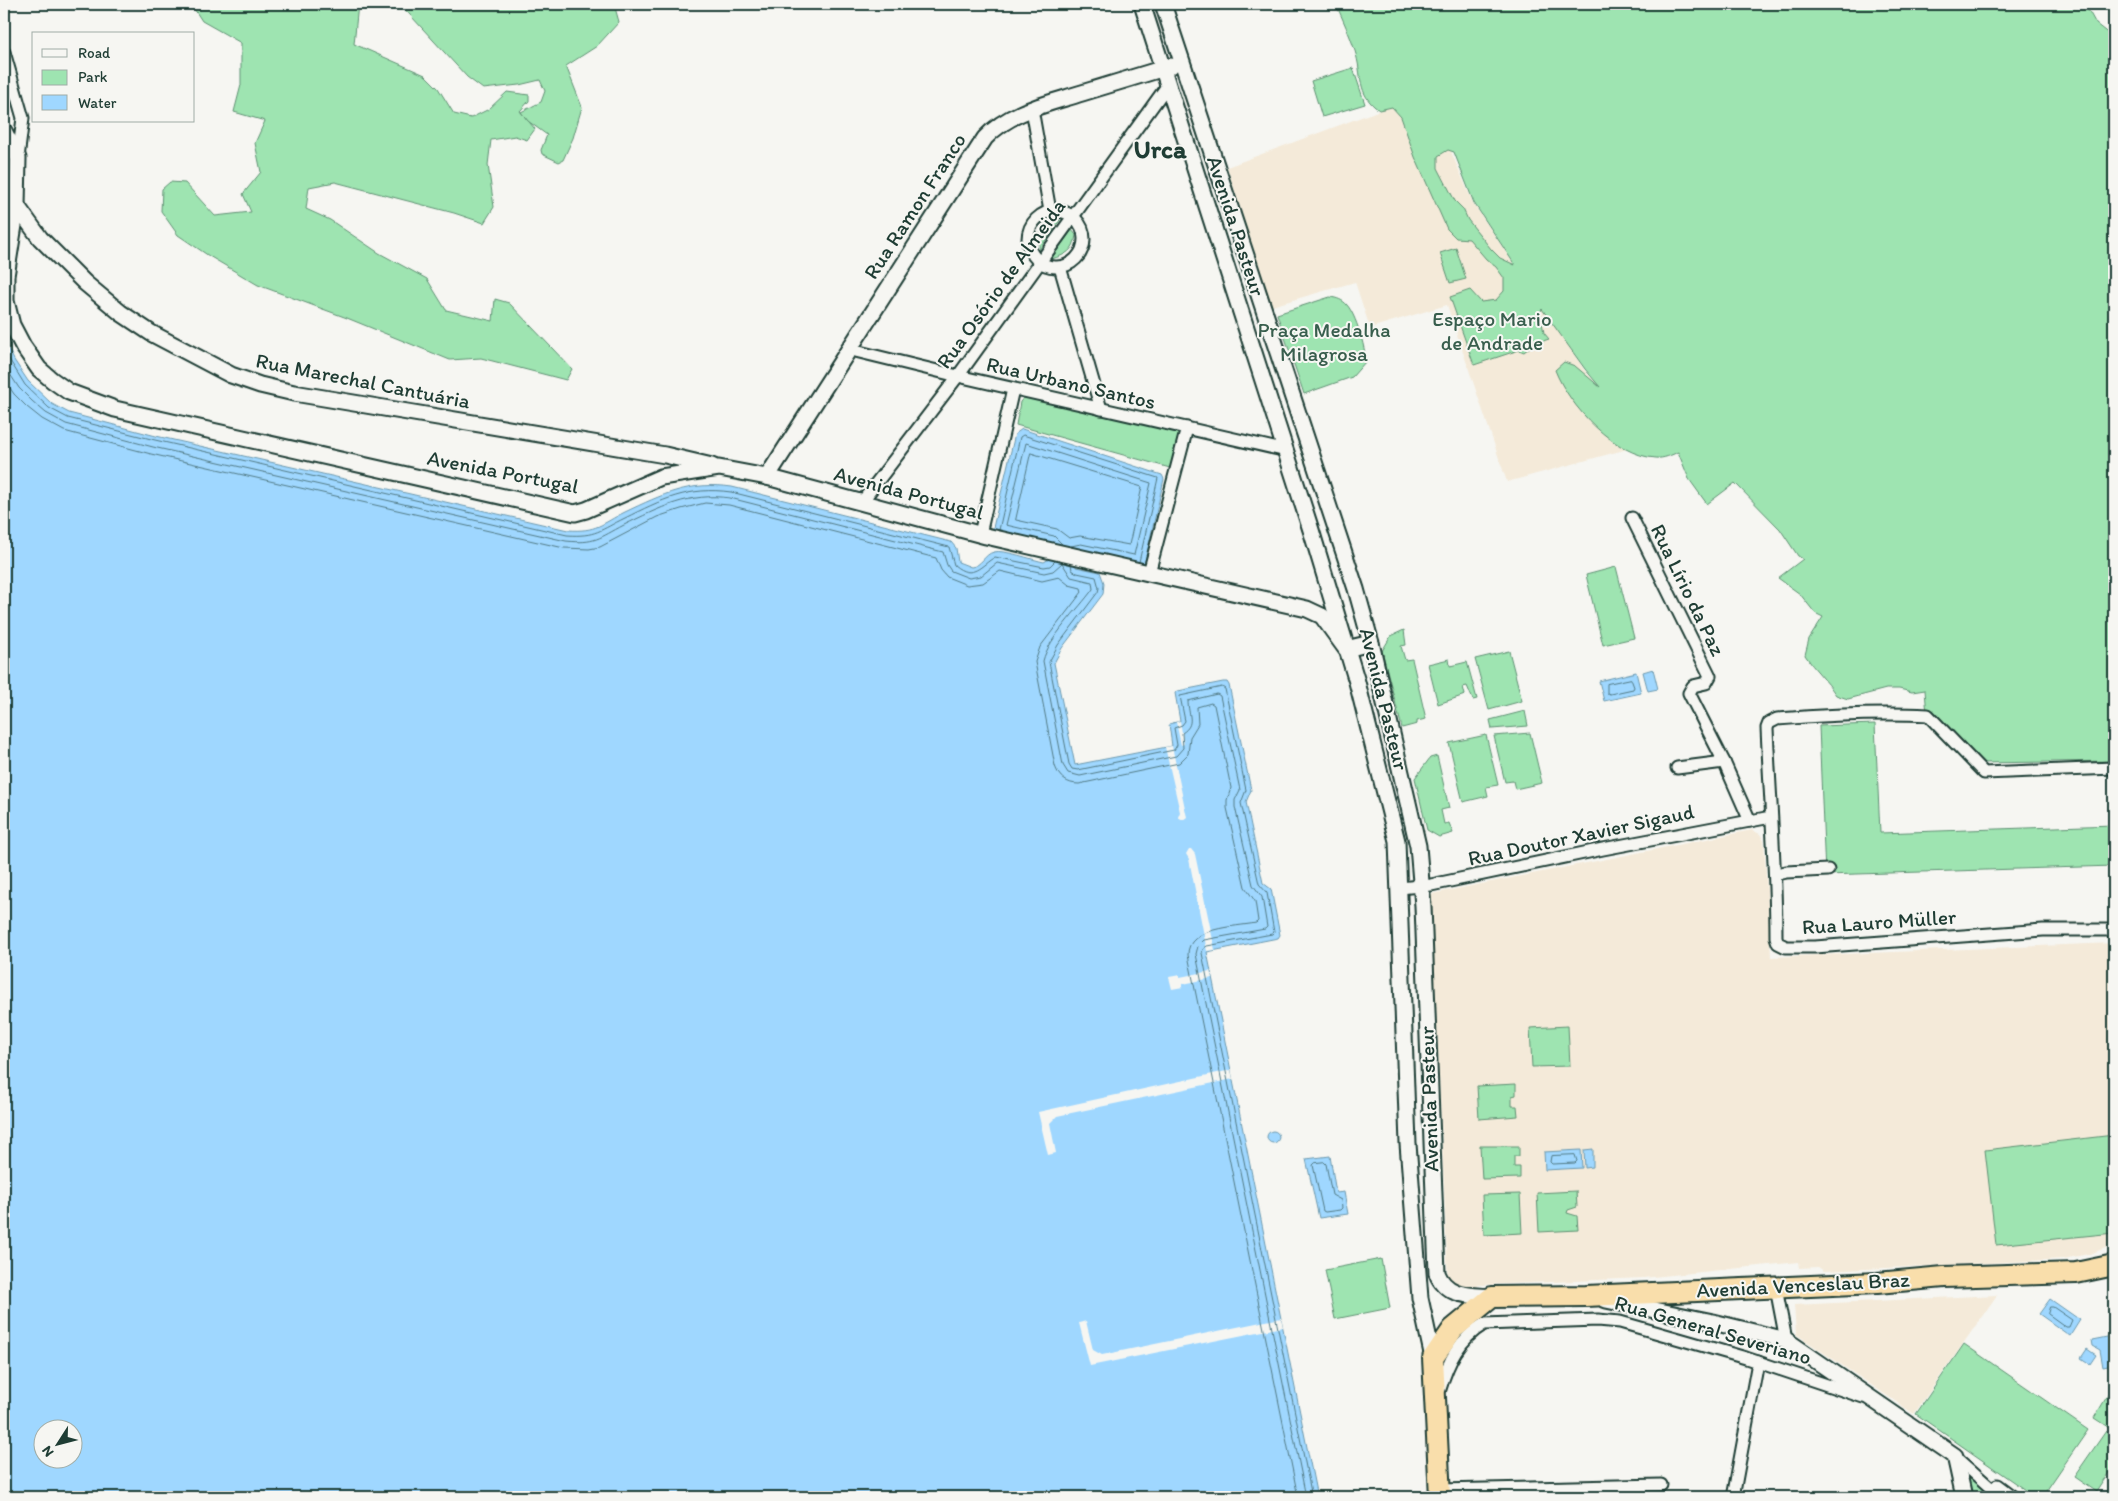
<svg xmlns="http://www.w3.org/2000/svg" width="2118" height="1501" font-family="Itim,sans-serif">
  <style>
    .built { fill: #f4ead9 }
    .green { fill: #9ee4b1; stroke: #5e9072; fill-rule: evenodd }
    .water { fill: #9fd7ff; stroke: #6c99ae; fill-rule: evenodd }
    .pier { fill: #f6f6f2 }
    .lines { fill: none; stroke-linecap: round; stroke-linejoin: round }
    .shore { stroke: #527b85; stroke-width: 1 }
    .street-casing { stroke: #1f3d34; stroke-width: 15 }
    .secondary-casing { stroke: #1f3d34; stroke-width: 19 }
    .highway-casing { stroke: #1f3d34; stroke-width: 24 }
    .street { stroke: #f6f6f2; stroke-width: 11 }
    .secondary { stroke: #f6f6f2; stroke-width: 15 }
    .highway { stroke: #f9deab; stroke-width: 20 }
    .labels { text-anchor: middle; stroke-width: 4; stroke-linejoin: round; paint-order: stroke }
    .street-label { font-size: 21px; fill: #1f3d34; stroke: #f6f6f2 }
    .park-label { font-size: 21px; fill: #385e4d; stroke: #f6f6f2 }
    .district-label { font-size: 26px; font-weight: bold; fill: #1f3d34; stroke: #f6f6f2 }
  </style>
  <rect width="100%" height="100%" fill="#f6f6f2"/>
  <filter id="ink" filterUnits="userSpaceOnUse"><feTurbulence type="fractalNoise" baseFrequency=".02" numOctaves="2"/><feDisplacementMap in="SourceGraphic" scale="10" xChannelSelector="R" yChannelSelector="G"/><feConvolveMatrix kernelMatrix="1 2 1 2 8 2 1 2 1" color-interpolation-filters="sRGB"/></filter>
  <g filter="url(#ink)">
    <!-- built -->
    <g class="built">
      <polygon points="1426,93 1473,203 1585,371 1620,410 1653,442 1507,482 1447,305 1370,328 1355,282 1272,306 1227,167"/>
      <polygon points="1752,830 1760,834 1764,841 1771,957 2114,943 2114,1245 2089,1254 2063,1259 2029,1261 1824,1271 1818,1267 1800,1268 1799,1262 1643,1278 1458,1286 1448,1279 1431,894"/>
      <polygon points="1997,1295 1914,1414 1796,1334 1794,1305"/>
    </g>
    <!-- green -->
    <g class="green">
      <polygon points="191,4 358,4 354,44 425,75 438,88 454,114 471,118 489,109 507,92 529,95 529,101 520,111 535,129 527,140 515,136 491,140 488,165 494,207 484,223 454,213 335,182 309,187 306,209 330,220 379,253 427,279 446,310 493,321 495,299 509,303 572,369 566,380 481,358 450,360 347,318 258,285 209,256 178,235 161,211 162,189 170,182 185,183 215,216 251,212 243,194 261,172 255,143 265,121 234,112 241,85 241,43 202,21"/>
      <polygon points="400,4 614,4 619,22 597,46 566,66 582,107 573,138 563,160 559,162 542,154 541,150 547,135 528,121 521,112 541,102 545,91 540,80 519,85 483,89 467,77"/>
      <path d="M 1336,4 L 2085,4 L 2096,24 L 2114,38 L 2114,761 L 1982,763 L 1975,760 L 1927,715 L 1925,690 L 1912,692 L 1899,689 L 1886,689 L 1848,699 L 1836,695 C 1827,680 1814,670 1805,655 L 1809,639 L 1823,617 L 1815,613 L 1800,594 L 1778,578 L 1803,559 L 1798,556 L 1780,529 L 1735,483 L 1707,504 L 1689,479 L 1678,452 C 1672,455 1663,459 1656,458 C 1615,456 1569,406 1555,370 L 1564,362 L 1575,366 L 1600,387 L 1585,369 L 1542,309 L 1540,312 L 1544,333 L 1549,339 L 1534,344 L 1524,352 L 1519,350 L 1474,365 L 1450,297 L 1470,290 L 1481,302 L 1496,300 L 1504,291 L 1504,278 L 1496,267 L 1486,259 L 1469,239 L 1456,238 L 1447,229 L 1415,157 L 1401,117 L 1392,107 L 1379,110 C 1356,94 1363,75 1355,51 C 1350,35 1343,20 1336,4 ZM 1448,150 L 1454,152 L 1474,203 L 1515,265 L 1500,258 L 1491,249 L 1468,220 L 1463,209 L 1455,201 L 1438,168 L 1438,156 Z"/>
      <polygon points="1353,68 1365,104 1322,117 1311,81"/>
      <path d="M 1055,218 L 1060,220 L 1039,250 C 1039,234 1041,225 1055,218 Z"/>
      <path d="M 1072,230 L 1076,235 C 1074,251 1066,255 1051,259 Z"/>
      <polygon points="1456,248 1466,279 1450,283 1440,253"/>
      <path d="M 1330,297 C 1337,298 1343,300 1347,305 C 1356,315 1365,347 1366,361 L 1352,377 L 1304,394 L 1277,314 Z"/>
      <polygon points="1025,396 1179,431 1179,436 1170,468 1016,425 1020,402"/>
      <polygon points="1616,567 1634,638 1603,645 1586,575"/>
      <polygon points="1404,630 1406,645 1401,646 1405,660 1412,659 1426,719 1417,721 1417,724 1402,728 1382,651 1391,636"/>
      <polygon points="1509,651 1522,701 1489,710 1475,659"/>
      <polygon points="1449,659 1450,666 1467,662 1477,699 1473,700 1467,686 1463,687 1465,695 1438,704 1428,664"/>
      <polygon points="1525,711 1528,726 1492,729 1490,720"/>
      <polygon points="1875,724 1880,833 2114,825 2114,866 1825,875 1819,726"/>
      <polygon points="1530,733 1542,783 1515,789 1513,781 1505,782 1494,736"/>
      <polygon points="1486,735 1498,785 1486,787 1488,796 1463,802 1449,743"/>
      <polygon points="1437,756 1449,808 1441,810 1444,824 1449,823 1453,833 1439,837 1427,830 1415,778 1430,758"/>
      <polygon points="1568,1026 1570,1066 1532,1067 1530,1028"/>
      <polygon points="1516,1084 1516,1095 1512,1096 1512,1106 1517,1106 1518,1116 1479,1119 1477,1086"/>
      <polygon points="2114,1135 2114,1233 1996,1245 1985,1150"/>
      <polygon points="1480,1146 1519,1146 1519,1156 1514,1156 1514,1167 1520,1167 1520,1178 1482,1179"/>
      <polygon points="1576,1191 1577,1207 1568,1210 1567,1213 1577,1216 1578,1230 1539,1232 1537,1193"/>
      <polygon points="1520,1194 1522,1233 1484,1235 1482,1195"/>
      <polygon points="1381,1259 1390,1308 1335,1319 1325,1270"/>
      <polygon points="1964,1344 2088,1430 2042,1497 2035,1497 1916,1414"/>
      <polygon points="2114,1385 2114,1431 2094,1418"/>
      <polygon points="2106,1431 2114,1438 2114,1465 2096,1492 2074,1477"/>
      <polygon points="1967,1475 1968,1475 1994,1497 1971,1497"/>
    </g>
    <!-- water -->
    <g class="water">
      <path d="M 4,340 L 14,360 L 28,381 L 52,404 L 69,413 L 156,436 L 568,530 C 597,532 601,524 625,512 C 663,494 690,481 732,487 L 951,542 L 956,548 L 958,562 L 971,567 C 982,566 984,554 994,552 C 1003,549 1033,560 1044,562 L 1051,558 L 992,532 L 1015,434 L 1022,429 L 1162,475 L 1164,479 L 1144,565 L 1077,556 L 1076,567 L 1100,572 L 1104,583 L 1103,594 L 1062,648 L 1054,663 L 1075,765 L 1172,746 L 1169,724 L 1180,721 L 1175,693 L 1178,691 L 1223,682 L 1227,682 L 1229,685 L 1251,790 L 1246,802 L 1263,883 L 1271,889 L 1280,935 L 1278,938 L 1207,952 L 1317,1497 L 4,1497 ZM 42,1428 L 72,1428 L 72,1458 L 42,1458 Z"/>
      <polygon points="1653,669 1658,689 1648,691 1643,672"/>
      <polygon points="1636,672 1641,693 1604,701 1599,681"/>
      <circle cx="1273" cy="1137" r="6"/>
      <polygon points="1593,1149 1593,1167 1585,1168 1584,1150"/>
      <polygon points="1581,1150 1582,1168 1545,1170 1544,1152"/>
      <polygon points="1330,1156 1336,1193 1344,1192 1348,1214 1319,1218 1306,1159"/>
      <polygon points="2050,1299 2080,1320 2070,1336 2039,1314"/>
      <polygon points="2112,1336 2114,1365 2103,1367 2100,1350 2093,1346 2092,1340"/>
      <polygon points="2087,1349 2096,1355 2090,1364 2081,1358"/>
    </g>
    <!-- pier -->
    <g class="pier">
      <polygon points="1180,721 1184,744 1181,745 1176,722"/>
      <polygon points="1172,746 1186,813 1187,817 1183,820 1178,817 1180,812 1165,747"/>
      <polygon points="1189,849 1191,849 1195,854 1215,950 1207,951 1189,859 1186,854"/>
      <polygon points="1210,971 1212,978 1183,984 1183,987 1172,989 1169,977 1180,975 1180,977"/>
      <polygon points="1231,1070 1233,1079 1057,1116 1050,1123 1056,1153 1048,1155 1038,1112"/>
      <polygon points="1281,1318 1283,1327 1090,1366 1079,1323 1086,1321 1093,1350 1102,1355"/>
    </g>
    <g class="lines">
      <!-- shore -->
      <g class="shore">
        <path d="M 4,351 L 25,385 L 49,408 L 68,418 L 155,440 L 567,535 C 596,537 600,530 625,518 C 661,500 689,486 731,492 L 949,547 L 954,565 C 973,581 981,565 995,557 L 1044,567 L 1050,566 L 1055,561"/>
        <path d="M 4,365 L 19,388 L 32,401 L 46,413 L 66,424 L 153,447 L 566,541 C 595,544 599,538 624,525 C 659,508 690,492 730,498 L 943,552 L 947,565 L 951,571 L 969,578 L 981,576 L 997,563 L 1044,573 L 1053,571 L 1062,563 L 1071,577 L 1092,582 L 1093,589 C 1078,610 1049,637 1043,661 L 1063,765 L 1068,773 L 1080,776 L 1176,756 L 1183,748 L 1182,733 C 1196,724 1188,715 1188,701 L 1217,694 L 1220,696 L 1240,790 L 1235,800 L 1235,807 L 1253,885 L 1262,897 L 1267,927 L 1265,929 L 1204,940 L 1198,946 L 1196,954 L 1306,1497"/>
        <path d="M 4,379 L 14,394 L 27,407 L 42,419 L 64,431 L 151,454 L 564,548 L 589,549 L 600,547 L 657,517 L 681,509 L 705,503 L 729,505 L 936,558 L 941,570 L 947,577 L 967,585 L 983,583 L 1000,571 L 1042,581 L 1059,577 L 1069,585 L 1081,588 L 1082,592 L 1040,647 L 1035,662 L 1055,766 C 1059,778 1067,784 1079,784 L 1179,763 L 1188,754 L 1190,737 L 1198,724 L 1197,707 L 1211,703 L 1214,705 L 1231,788 L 1227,800 L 1227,808 L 1245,887 L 1255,901 L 1258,921 L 1256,923 C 1235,927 1187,927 1188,955 L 1298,1497"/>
        <polygon points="1031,453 1142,487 1129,545 1080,536 1069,538 1057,529 1016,520"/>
        <polyline points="999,530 1020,437 1023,435 1158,478 1139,562"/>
        <polyline points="1063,545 1054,536 1006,525 1026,443 1151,483 1134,555 1081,544 1071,546"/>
        <polyline points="1071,564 1072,570 1077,573 1096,577 1099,588 1098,592 1058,645 1049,662 1069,764 1072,769 1078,770 1174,750 1177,745 1174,728 1182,725 1185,721 1180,696 1222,687 1225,689 1246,790 1241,803 1259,884 1267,893 1274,932 1272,934 1207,946 1203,949 1202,953 1312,1497"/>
        <polygon points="1631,679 1634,687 1633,689 1610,694 1607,693 1607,684"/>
        <polygon points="1575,1155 1577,1161 1575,1163 1552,1164 1550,1162 1551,1156"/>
        <polygon points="1324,1162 1326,1164 1332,1195 1341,1200 1342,1208 1340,1210 1325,1212 1323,1211 1313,1165 1315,1163"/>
        <polygon points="2050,1307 2053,1307 2072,1320 2069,1327 2066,1327 2048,1314"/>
      </g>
      <!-- street casing -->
      <g class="street-casing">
        <g id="street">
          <polyline points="4,52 23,118 18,158"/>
          <polyline points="1032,109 1050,211"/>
          <circle cx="1056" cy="239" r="28"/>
          <polyline points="1060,267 1101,409"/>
          <polyline points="847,349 958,376 1287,451"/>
          <polyline points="861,503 958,376 1167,86"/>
          <polyline points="1632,518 1710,676 1706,683 1693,686 1689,693 1724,762 1750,821"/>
          <polyline points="980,534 1013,389"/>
          <polyline points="1149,573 1187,428"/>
          <polyline points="1677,768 1724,762"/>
          <path d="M 2114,768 L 1984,773 L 1928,715 C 1877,712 1827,715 1777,719 L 1769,723 L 1767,728 C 1770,798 1776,867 1776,937 L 1778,943 L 1786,947 L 1815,947 L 2043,930 L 2114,930"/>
          <polyline points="1776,874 1786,872 1828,870"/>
          <polyline points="1399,888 1431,885 1603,849 1771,817"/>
          <polyline points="1776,1288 1786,1340"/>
          <path d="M 1440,1389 C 1448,1362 1459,1339 1484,1324 L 1598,1320 L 1620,1322 L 1746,1358 L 1863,1397"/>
          <polyline points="1955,1456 2001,1497"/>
          <polyline points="1997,1485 2013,1497"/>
          <polyline points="1439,1490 1661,1485"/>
          <polyline points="1734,1492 1758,1362"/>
        </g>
      </g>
      <!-- secondary casing -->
      <g class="secondary-casing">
        <g id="secondary">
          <polyline points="1142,4 1311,530 1357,682 1397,841 1408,1144 1420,1298 1433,1358"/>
          <path d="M 1163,4 L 1356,589 L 1371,643 L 1418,846 L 1423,906 L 1437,1273 C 1446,1297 1469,1295 1492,1297"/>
          <polyline points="4,131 18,158 17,206 6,276 6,301 12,325 23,346 39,369 52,380 69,392 115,409 575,513 586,510 661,477 719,468 767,477 986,536 1307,609 1322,616 1346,649 1371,643"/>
          <polyline points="17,206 40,238 85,283 121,313 151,333 231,375 260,385 294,393 665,455 712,466"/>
          <path d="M 767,477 L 985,138 C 1010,111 1048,104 1082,93 C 1111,84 1141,75 1171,66"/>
          <polyline points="1606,1300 1713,1322 1786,1340 1955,1456 1964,1497"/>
        </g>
      </g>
      <!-- highway casing -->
      <g class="highway-casing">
        <polyline id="highway" points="1440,1497 1433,1358 1453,1329 1492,1297 1586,1296 1877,1283 1944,1277 2076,1273 2114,1265"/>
      </g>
      <!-- street -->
      <use href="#street" class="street"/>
      <!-- secondary -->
      <use href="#secondary" class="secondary"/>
      <!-- highway -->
      <use href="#highway" class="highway"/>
    </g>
  </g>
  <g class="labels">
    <!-- street labels -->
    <g class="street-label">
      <text transform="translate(915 206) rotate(-57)" y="7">Rua Ramon Franco</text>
      <text transform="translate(1236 226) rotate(72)" y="7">Avenida Pasteur</text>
      <text transform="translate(1001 284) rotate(-54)" y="7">Rua Osório de Almeida</text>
      <text transform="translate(363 381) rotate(11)" y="7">Rua Marechal Cantuária</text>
      <text transform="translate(1071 383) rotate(13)" y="7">Rua Urbano Santos</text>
      <text transform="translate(503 472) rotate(11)" y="7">Avenida Portugal</text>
      <text transform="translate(909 493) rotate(15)" y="7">Avenida Portugal</text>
      <text transform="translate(1688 590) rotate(64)" y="7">Rua Lírio da Paz</text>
      <text transform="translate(1384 699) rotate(76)" y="7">Avenida Pasteur</text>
      <text transform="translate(1581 835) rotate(-12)" y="7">Rua Doutor Xavier Sigaud</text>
      <text transform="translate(1879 922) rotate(-4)" y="7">Rua Lauro Müller</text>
      <text transform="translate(1429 1099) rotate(-92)" y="7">Avenida Pasteur</text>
      <text transform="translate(1803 1285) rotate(-3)" y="7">Avenida Venceslau Braz</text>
      <text transform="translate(1713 1330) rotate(16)" y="7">Rua General Severiano</text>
    </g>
    <!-- park labels -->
    <g class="park-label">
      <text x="1492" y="326">Espaço Mario<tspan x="1492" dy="24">de Andrade</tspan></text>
      <text x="1324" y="337">Praça Medalha<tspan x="1324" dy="24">Milagrosa</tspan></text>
    </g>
    <!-- district labels -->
    <g class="district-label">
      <text x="1160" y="158">Urca</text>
    </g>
  </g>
  <!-- margin -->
  <rect width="2118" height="1501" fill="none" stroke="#f6f6f2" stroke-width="20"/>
  <rect x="10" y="10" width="2098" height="1481" fill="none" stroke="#1f3d34" stroke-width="2" filter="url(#ink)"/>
  <!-- legend -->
  <rect x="32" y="32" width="162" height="90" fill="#f6f6f2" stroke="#a0aca6"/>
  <rect x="42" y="49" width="25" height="8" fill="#f6f6f2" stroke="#a0aca6"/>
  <text x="78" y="58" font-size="15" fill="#1f3d34">Road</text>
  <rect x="42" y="70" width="25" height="15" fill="#9ee4b1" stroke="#a0aca6"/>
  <text x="78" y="82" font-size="15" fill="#1f3d34">Park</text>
  <rect x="42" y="95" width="25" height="15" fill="#9fd7ff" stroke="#a0aca6"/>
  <text x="78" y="108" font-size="15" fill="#1f3d34">Water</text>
  <!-- north arrow -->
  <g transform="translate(58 1444) rotate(234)"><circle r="24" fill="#f6f6f2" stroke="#a0aca6"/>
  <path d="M0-4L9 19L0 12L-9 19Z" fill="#1f3d34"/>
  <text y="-8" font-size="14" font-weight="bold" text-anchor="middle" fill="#1f3d34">N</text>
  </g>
</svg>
